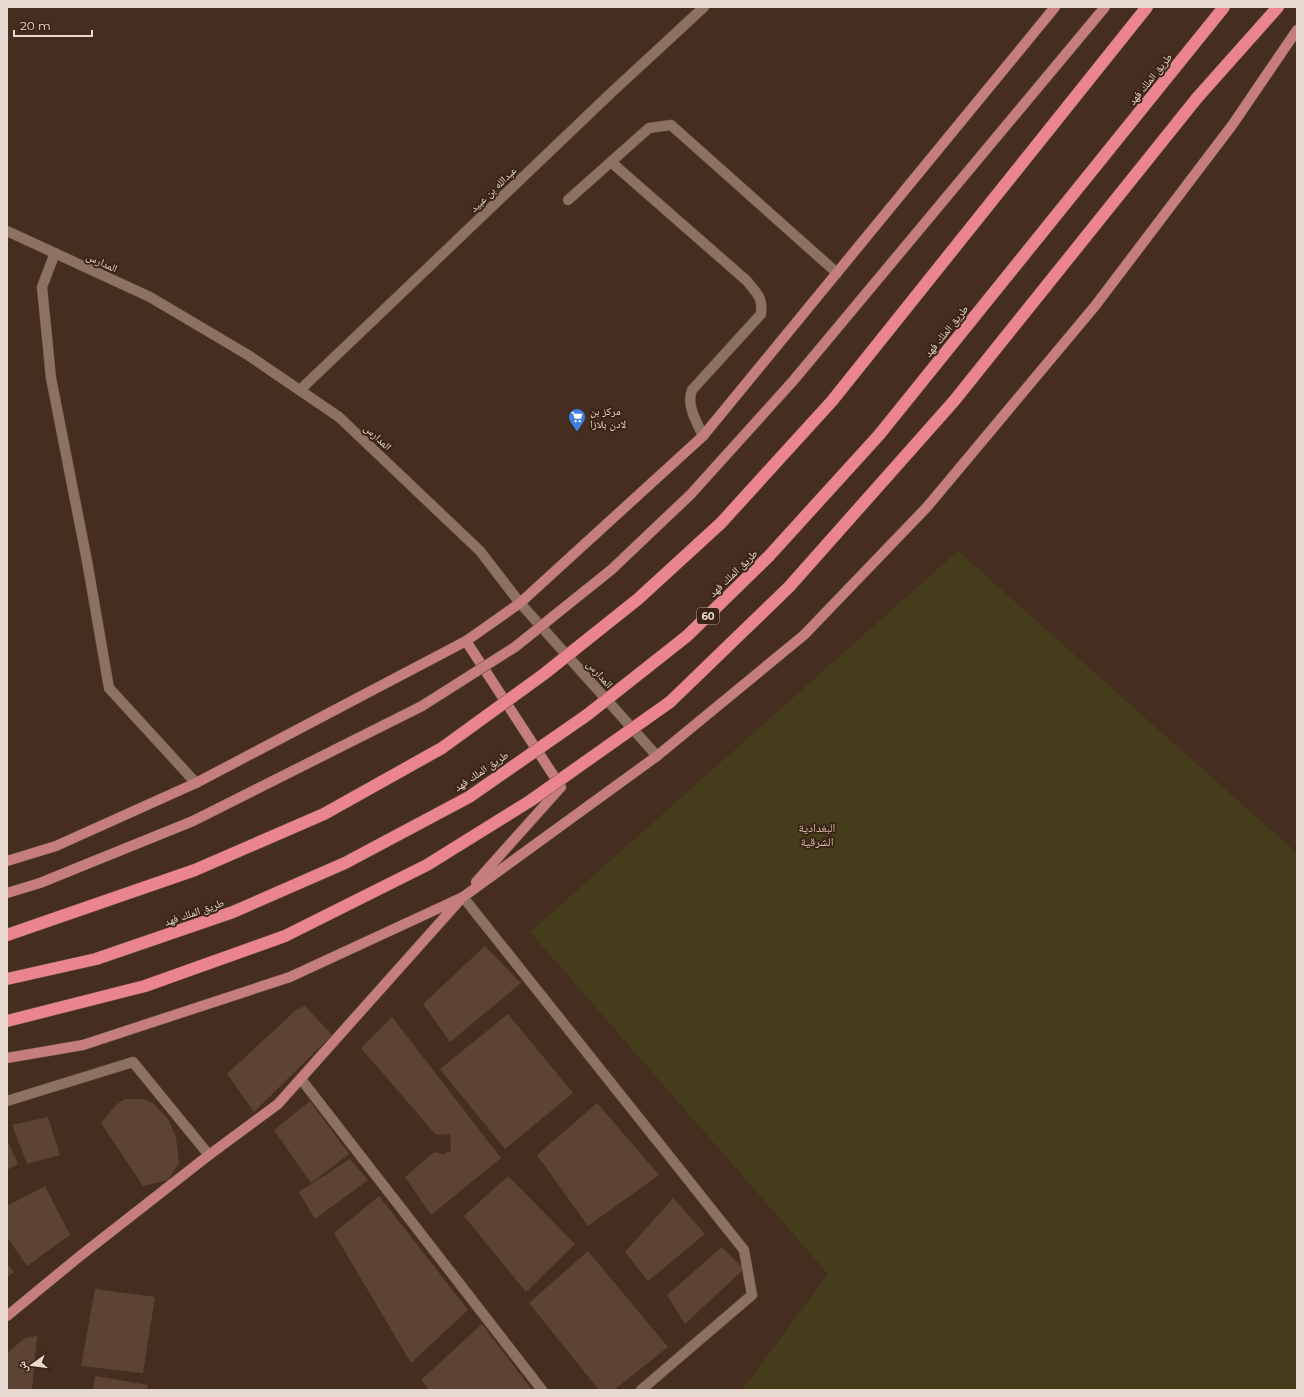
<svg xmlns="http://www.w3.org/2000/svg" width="1304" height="1397" font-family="Montserrat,'Noto Naskh Arabic',sans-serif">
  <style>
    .sand { fill: #443c1b }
    .building { fill: #5c4334 }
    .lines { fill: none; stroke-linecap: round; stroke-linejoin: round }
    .lane-casing { stroke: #604d3f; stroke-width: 11 }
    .street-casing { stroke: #604d3f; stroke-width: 11 }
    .primary-casing { stroke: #604d3f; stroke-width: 11 }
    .highway-casing { stroke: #604d3f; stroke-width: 13 }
    .lane { stroke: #8d7261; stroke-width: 10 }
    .street { stroke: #8d7261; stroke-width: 10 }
    .primary { stroke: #c57d7d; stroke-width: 10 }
    .highway { stroke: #ea848f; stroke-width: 12 }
    .primary-bridge-casing { stroke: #604d3f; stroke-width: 11; stroke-linecap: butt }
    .highway-bridge-casing { stroke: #604d3f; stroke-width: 13; stroke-linecap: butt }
    .primary-bridge { stroke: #c57d7d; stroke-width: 10 }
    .highway-bridge { stroke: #ea848f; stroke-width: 12 }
    .labels { text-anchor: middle; stroke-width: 4; stroke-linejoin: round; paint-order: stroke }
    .shield { fill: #3a2415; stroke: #b4a398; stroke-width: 1 }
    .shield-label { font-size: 10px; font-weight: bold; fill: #e8d9d0 }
    .street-label { font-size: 11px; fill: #e8d9d0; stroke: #3a2415 }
    .poi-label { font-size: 11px; fill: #e8d9d0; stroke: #3a2415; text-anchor: start }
    .neighbourhood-label { font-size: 12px; fill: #d6b9a7; stroke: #3a2415 }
  </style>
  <rect width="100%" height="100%" fill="#452e1f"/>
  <!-- sand -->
  <polygon class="sand" points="958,551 1297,853 1297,1390 742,1390 828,1274 530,932"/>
  <!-- building -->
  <g class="building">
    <polygon points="485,946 521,983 450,1042 423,1004"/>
    <polygon points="305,1006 332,1035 254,1112 227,1074 296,1010"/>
    <polygon points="508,1014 573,1093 505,1149 440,1069"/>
    <polygon points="392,1017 501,1158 431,1215 405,1177 434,1152 443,1154 451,1151 450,1134 436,1135 361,1048"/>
    <polygon points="125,1099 143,1099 153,1103 168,1119 176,1137 179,1163 168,1180 143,1186 101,1123 116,1105"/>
    <polygon points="310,1101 349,1154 311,1183 274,1130"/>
    <polygon points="597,1103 659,1175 588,1226 537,1155"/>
    <polygon points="48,1117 60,1155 27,1164 12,1125"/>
    <polygon points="7,1140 18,1164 7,1170"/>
    <polygon points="350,1159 368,1180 315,1219 299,1192"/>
    <polygon points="508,1176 575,1244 526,1292 464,1216"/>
    <polygon points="45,1186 70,1235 27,1266 7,1237 7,1206"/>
    <polygon points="379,1196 468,1310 411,1363 334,1233"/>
    <polygon points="673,1198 705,1234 648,1281 625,1252"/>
    <polygon points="722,1247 744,1269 685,1324 667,1295"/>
    <polygon points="588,1251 668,1347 614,1390 599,1390 529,1303"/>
    <polygon points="7,1263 14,1272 7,1277"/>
    <polygon points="95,1289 155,1297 143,1373 81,1366"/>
    <polygon points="482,1324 532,1390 429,1390 421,1380"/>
    <polygon points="37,1336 32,1390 7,1390 7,1353 25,1338"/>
    <polygon points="95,1376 148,1385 147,1390 93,1390"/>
  </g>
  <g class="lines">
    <!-- lane casing -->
    <g class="lane-casing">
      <g id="lane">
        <path d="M 611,162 L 747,281 C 757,294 763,297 761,314 L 692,390 C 686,406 697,422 703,436"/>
        <polyline points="568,200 649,128 671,125 837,273"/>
      </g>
    </g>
    <!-- street casing -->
    <g class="street-casing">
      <g id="street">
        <polyline points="7,231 150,297 248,355 339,417 480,551 520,603 657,756"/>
        <polyline points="55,253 42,287 51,378 87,561 109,688 196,783"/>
        <polyline points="300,390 612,92 704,7"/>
        <polyline points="463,897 744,1250 752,1295 641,1390"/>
        <polyline points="301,1079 542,1390"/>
        <polyline points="7,1101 133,1062 209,1155"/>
      </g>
    </g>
    <!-- primary casing -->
    <g class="primary-casing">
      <g id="primary">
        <polyline points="466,641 520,603 703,436 1055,7"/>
        <polyline points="7,861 56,846 196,783 466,641 561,787 476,882"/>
        <polyline points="7,1058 83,1045 290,977 463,897 657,756 804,635 927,507 1095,306 1233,124 1297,30"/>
        <polyline points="7,1316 80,1256 209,1155 278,1104 460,900"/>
      </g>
    </g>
    <!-- highway casing -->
    <g class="highway-casing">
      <polyline id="highway" points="1197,98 1278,7"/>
    </g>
    <!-- lane -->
    <use href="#lane" class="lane"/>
    <!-- street -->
    <use href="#street" class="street"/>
    <!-- primary -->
    <use href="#primary" class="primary"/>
    <!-- highway -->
    <use href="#highway" class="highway"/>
    <!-- primary-bridge casing -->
    <g class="primary-bridge-casing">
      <polyline id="primary-bridge" points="7,893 40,883 193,821 422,706 515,647 611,570 691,494 793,381 1105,7"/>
    </g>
    <!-- highway-bridge casing -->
    <g class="highway-bridge-casing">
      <g id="highway-bridge">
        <polyline points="7,935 195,870 324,814 442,748 544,674 638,599 721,523 832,401 1147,7"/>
        <polyline points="7,979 96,959 233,912 345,863 469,797 587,715 687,636 769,556 879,435 1224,7"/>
        <polyline points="7,1021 145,986 285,936 427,865 530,801 670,702 789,587 954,401 1197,98"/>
      </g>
    </g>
    <!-- primary-bridge -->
    <use href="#primary-bridge" class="primary-bridge"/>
    <!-- highway-bridge -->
    <use href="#highway-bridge" class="highway-bridge"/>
  </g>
  <!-- icons -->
  <defs>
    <g id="supermarket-pin" transform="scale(0.9)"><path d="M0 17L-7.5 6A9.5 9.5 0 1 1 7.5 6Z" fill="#3f7fe0" stroke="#3a2415"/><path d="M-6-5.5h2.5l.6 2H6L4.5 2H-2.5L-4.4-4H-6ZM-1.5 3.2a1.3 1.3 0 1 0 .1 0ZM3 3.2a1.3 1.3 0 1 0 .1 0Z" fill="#fff"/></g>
  </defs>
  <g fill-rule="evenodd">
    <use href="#supermarket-pin" x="577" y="417"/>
  </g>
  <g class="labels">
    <!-- shield labels -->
    <rect class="shield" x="697" y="608" width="22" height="16" rx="3"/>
    <g class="shield-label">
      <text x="708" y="620">60</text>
    </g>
    <!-- street labels -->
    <g class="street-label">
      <text transform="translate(1150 79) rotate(-51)" y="4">طريق الملك فهد</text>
      <text transform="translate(493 189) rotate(-44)" y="4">عبدالله بن عبيد</text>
      <text transform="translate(102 262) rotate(25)" y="4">المدارس</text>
      <text transform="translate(946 331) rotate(-51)" y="4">طريق الملك فهد</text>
      <text transform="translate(378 437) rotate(43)" y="4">المدارس</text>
      <text transform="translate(733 573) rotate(-44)" y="4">طريق الملك فهد</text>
      <text transform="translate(600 674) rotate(48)" y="4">المدارس</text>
      <text transform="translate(481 771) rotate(-34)" y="4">طريق الملك فهد</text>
      <text transform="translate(194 912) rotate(-19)" y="4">طريق الملك فهد</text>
    </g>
    <!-- poi labels -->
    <g class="poi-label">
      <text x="590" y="415">مركز بن<tspan x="590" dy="13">لادن بلازا</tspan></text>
    </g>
    <!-- neighbourhood labels -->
    <g class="neighbourhood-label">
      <text x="817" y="832">البغدادية<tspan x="817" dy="14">الشرقية</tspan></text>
    </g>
  </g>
  <!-- border -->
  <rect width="1304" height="1397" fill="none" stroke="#e8d9d0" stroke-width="16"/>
  <!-- north arrow -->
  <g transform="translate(32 1365) rotate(256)" stroke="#3a2415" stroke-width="3" paint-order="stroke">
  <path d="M0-3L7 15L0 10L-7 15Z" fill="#e8d9d0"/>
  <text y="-6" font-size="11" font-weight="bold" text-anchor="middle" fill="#e8d9d0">ش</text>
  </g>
  <!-- scale -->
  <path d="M14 30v6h78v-6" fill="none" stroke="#e8d9d0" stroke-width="2"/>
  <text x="20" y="30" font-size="12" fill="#e8d9d0" stroke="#3a2415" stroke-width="3" paint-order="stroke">20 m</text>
</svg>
